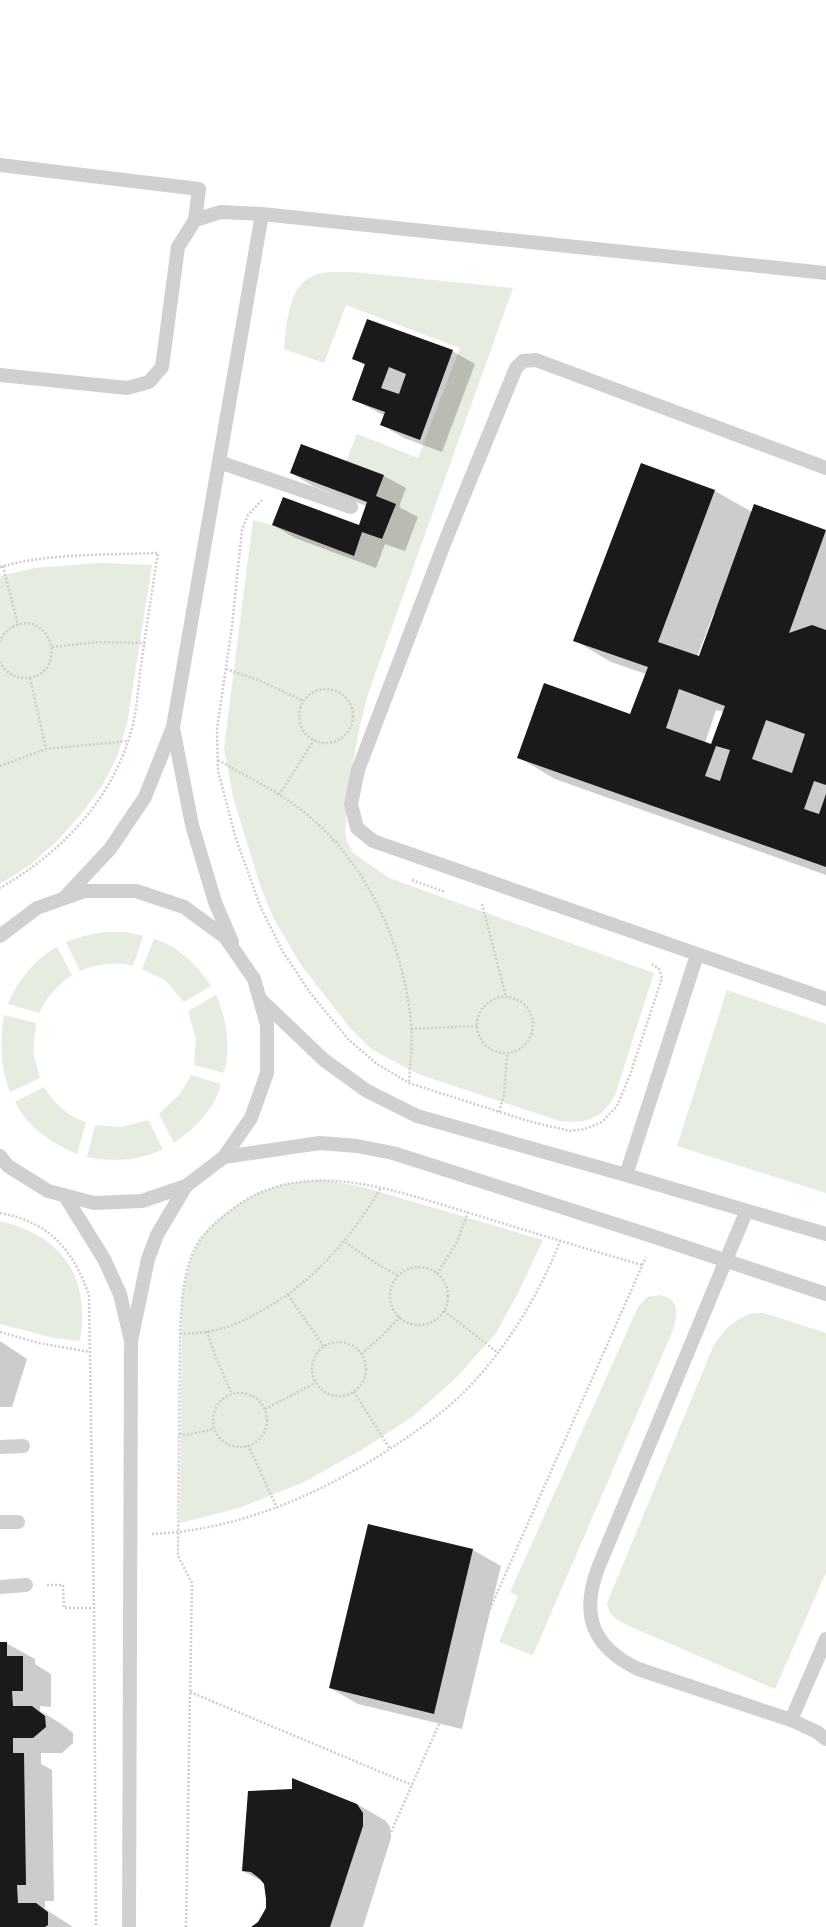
<svg xmlns="http://www.w3.org/2000/svg" width="826" height="1927" font-family="Figtree,sans-serif">
  <style>
    .green { fill: #e6ecdf }
    .shadow { fill: #0003; fill-rule: evenodd }
    .building { fill: #1a1a1a; fill-rule: evenodd }
    .lines { fill: none; stroke-linecap: round; stroke-linejoin: round }
    .path { stroke: #cdcdcd; stroke-width: 2.5; stroke-dasharray: 2 2; stroke-linecap: butt }
    .service { stroke: #d0d0d0; stroke-width: 14 }
  </style>
  <rect width="100%" height="100%" fill="#fff"/>
  <!-- green -->
  <g class="green">
    <path d="M 330,272 L 353,272 L 513,288 L 368,694 L 358,734 L 349,785 L 345,831 L 347,842 L 353,853 L 389,878 L 654,973 L 615,1095 C 602,1119 586,1124 560,1121 L 418,1074 L 371,1049 L 350,1028 L 301,965 L 274,919 L 261,888 L 233,797 L 224,748 L 253,520 L 272,525 L 353,556 L 362,532 L 382,539 L 396,504 L 376,496 L 384,475 L 346,461 L 357,434 L 418,458 L 460,348 L 346,305 L 324,363 L 284,349 C 287,325 287,285 315,275 C 320,273 325,273 330,272 Z"/>
    <polygon points="98,563 152,565 127,724 117,757 103,784 82,813 58,840 30,865 0,884 0,576 35,568"/>
    <path d="M 104,932 L 126,932 L 143,936 L 133,966 C 115,961 97,964 80,971 L 66,942 L 84,936 Z"/>
    <path d="M 154,939 C 177,945 198,966 211,986 L 184,1002 L 165,980 L 142,969 Z"/>
    <path d="M 57,947 L 72,975 C 57,985 47,997 39,1013 L 8,1004 C 18,981 34,959 57,947 Z"/>
    <polygon points="727,990 826,1024 826,1193 677,1146"/>
    <path d="M 216,995 C 227,1020 231,1046 224,1073 L 194,1065 L 196,1039 L 188,1011 Z"/>
    <path d="M 4,1015 L 36,1023 L 33,1053 L 40,1078 L 10,1092 C 0,1066 0,1041 4,1015 Z"/>
    <path d="M 191,1075 L 221,1084 C 215,1109 194,1129 174,1143 L 159,1114 L 180,1094 Z"/>
    <path d="M 44,1087 C 54,1103 68,1117 86,1122 L 77,1154 C 51,1143 28,1127 15,1102 Z"/>
    <path d="M 148,1120 L 163,1149 C 139,1161 113,1162 87,1157 L 95,1125 L 122,1127 Z"/>
    <path d="M 325,1180 L 363,1187 L 543,1240 L 518,1293 L 496,1333 L 455,1379 L 412,1417 L 363,1449 L 304,1482 L 239,1508 L 180,1523 L 182,1300 C 185,1281 189,1262 197,1245 C 203,1233 214,1223 224,1215 C 259,1188 281,1182 325,1180 Z"/>
    <path d="M 0,1221 C 46,1232 80,1259 82,1310 C 83,1320 81,1331 80,1341 L 54,1338 L 0,1324 Z"/>
    <path d="M 660,1295 C 680,1299 677,1312 674,1328 L 533,1655 L 499,1642 L 518,1596 L 510,1592 L 638,1307 L 647,1297 Z"/>
    <path d="M 753,1313 L 764,1313 L 826,1333 L 826,1572 L 775,1689 L 629,1626 C 618,1620 609,1617 607,1603 L 713,1347 C 722,1331 735,1318 753,1313 Z"/>
  </g>
  <!-- shadow -->
  <g class="shadow">
    <polygon points="452,351 475,364 442,452 404,438 382,425 385,416 353,399 366,366 353,358"/>
    <polygon points="301,445 384,476 406,488 399,507 418,517 405,551 385,544 376,568 295,538 273,525 360,527 367,506 313,486 291,473"/>
    <path d="M 641,464 L 715,491 L 752,512 L 754,505 L 826,531 L 826,875 L 555,779 L 518,757 L 631,716 L 646,674 L 611,662 L 574,640 ZM 714,612 L 716,613 L 700,658 L 697,657 ZM 716,710 L 724,712 L 712,745 L 705,743 Z"/>
    <polygon points="0,1341 27,1359 12,1407 0,1407"/>
    <polygon points="369,1525 473,1550 501,1566 462,1729 358,1704 330,1688"/>
    <polygon points="0,1643 6,1643 35,1659 35,1664 51,1674 51,1707 40,1706 40,1711 60,1723 73,1733 73,1743 62,1753 41,1753 41,1764 52,1770 54,1901 45,1901 45,1909 73,1927 0,1927"/>
    <polygon points="357,1804 386,1821 390,1827 391,1838 363,1927 252,1927 258,1923 267,1908 267,1898 265,1883 243,1871"/>
  </g>
  <!-- building -->
  <g class="building">
    <path d="M 367,319 L 453,350 L 420,440 L 380,425 L 385,412 L 352,400 L 365,364 L 352,359 ZM 389,367 L 406,374 L 399,394 L 381,388 Z"/>
    <polygon points="301,444 384,475 376,496 396,504 382,539 362,532 354,556 272,525 283,497 359,525 367,502 290,473"/>
    <path d="M 641,463 L 715,490 L 658,642 L 699,656 L 754,504 L 826,530 L 789,633 L 812,625 L 826,630 L 826,785 L 814,781 L 804,809 L 819,814 L 826,794 L 826,867 L 517,758 L 544,683 L 630,714 L 648,667 L 573,641 ZM 679,689 L 725,706 L 711,744 L 666,728 ZM 766,720 L 805,734 L 792,773 L 752,759 ZM 716,746 L 730,750 L 720,781 L 705,776 Z"/>
    <polygon points="368,1524 473,1549 434,1714 329,1688"/>
    <polygon points="0,1642 7,1642 7,1656 23,1656 23,1691 12,1691 13,1706 32,1706 45,1716 46,1727 33,1738 13,1738 13,1753 24,1753 26,1885 17,1885 18,1903 36,1903 48,1912 48,1925 45,1927 0,1927"/>
    <polygon points="292,1778 357,1804 363,1813 363,1826 330,1927 251,1927 258,1922 266,1908 266,1899 264,1884 260,1879 251,1872 242,1871 248,1791 292,1789"/>
  </g>
  <g class="lines">
    <!-- path -->
    <g class="path">
      <polyline points="262,500 248,515 242,530 232,626 217,729 218,771 236,839 261,908 283,952 311,994 349,1040 377,1064 409,1083 528,1121 570,1131 585,1129 602,1122 617,1106 630,1075 662,978 659,969 650,963"/>
      <polyline points="3,566 18,625"/>
      <path d="M 0,567 C 48,553 107,555 158,553 C 152,591 146,629 141,666 C 138,688 137,711 131,732 C 111,801 61,853 0,888"/>
      <path d="M 0,642 C 3,633 9,628 17,625 C 54,612 68,678 24,678 C 13,678 5,671 0,662"/>
      <polyline points="52,647 99,642 145,643"/>
      <polyline points="226,669 258,680 304,701"/>
      <polyline points="30,678 46,749"/>
      <circle cx="326" cy="716" r="27"/>
      <path d="M 218,760 C 242,774 267,786 289,801 C 362,851 402,936 411,1022 C 413,1042 410,1063 409,1083"/>
      <polyline points="0,766 46,749 128,741"/>
      <polyline points="279,795 314,740"/>
      <polyline points="332,840 340,843"/>
      <polyline points="412,880 445,892"/>
      <polyline points="482,904 506,997"/>
      <circle cx="505" cy="1025" r="28"/>
      <polyline points="411,1029 477,1026"/>
      <polyline points="499,1112 504,1095 507,1053"/>
      <path d="M 0,1213 C 50,1222 73,1250 89,1295 L 94,1608 L 96,1927"/>
      <polyline points="345,1242 374,1262 399,1276"/>
      <circle cx="419" cy="1296" r="29"/>
      <polyline points="437,1274 457,1242 468,1212"/>
      <polyline points="288,1295 324,1347"/>
      <polyline points="444,1311 497,1352"/>
      <polyline points="207,1331 216,1358 232,1394"/>
      <polyline points="0,1332 39,1343 90,1352"/>
      <path d="M 180,1334 C 192,1333 205,1333 216,1330 C 232,1327 247,1319 261,1311 C 314,1282 350,1239 381,1188"/>
      <circle cx="339" cy="1369" r="27"/>
      <polyline points="361,1354 380,1338 400,1317"/>
      <polyline points="354,1392 390,1449"/>
      <circle cx="240" cy="1420" r="27"/>
      <polyline points="265,1409 315,1383"/>
      <polyline points="179,1434 187,1435 214,1429"/>
      <polyline points="248,1445 277,1508"/>
      <path d="M 152,1534 C 242,1530 325,1492 399,1443 C 419,1429 441,1414 459,1397 C 502,1356 539,1296 560,1241"/>
      <polyline points="47,1585 63,1585 64,1608 94,1608"/>
      <polyline points="190,1692 412,1785"/>
      <path d="M 186,1927 L 192,1583 L 178,1556 L 180,1334 C 181,1305 183,1268 198,1243 C 206,1230 218,1220 230,1211 C 300,1155 390,1189 466,1212 C 525,1230 583,1248 642,1265"/>
      <polyline points="349,1927 646,1257"/>
    </g>
    <!-- service -->
    <g class="service">
      <polyline points="0,165 199,189 195,220"/>
      <polyline points="0,375 127,388 149,382 162,367 178,247 195,220 221,212 262,214"/>
      <polyline points="219,462 351,507"/>
      <polyline points="826,468 536,360 523,361 516,368 446,539 358,770 351,804 357,828 373,841 826,999"/>
      <polyline points="173,728 192,825 215,902 232,942"/>
      <polyline points="64,898 110,849 145,797 173,727 262,214 826,273"/>
      <polyline points="0,936 37,908 85,891 136,891 184,907 225,937 254,979 267,1025 267,1073 251,1118 224,1157 186,1186 142,1201 94,1203 48,1191 8,1166 0,1156"/>
      <polyline points="260,999 324,1060 367,1091 417,1116 626,1175 826,1234"/>
      <polyline points="224,1157 320,1143 357,1146 393,1153 655,1237 826,1294"/>
      <polyline points="626,1175 697,955"/>
      <polyline points="65,1196 104,1259 120,1294 130,1337"/>
      <path d="M 746,1212 L 598,1568 C 580,1616 593,1647 638,1669 L 791,1720 L 817,1732 L 826,1739"/>
      <polyline points="0,1447 23,1446"/>
      <polyline points="0,1522 18,1522"/>
      <polyline points="0,1587 26,1585"/>
      <polyline points="791,1720 826,1639"/>
      <polyline points="129,1927 131,1341 148,1259 157,1235 186,1186"/>
    </g>
  </g>
</svg>
